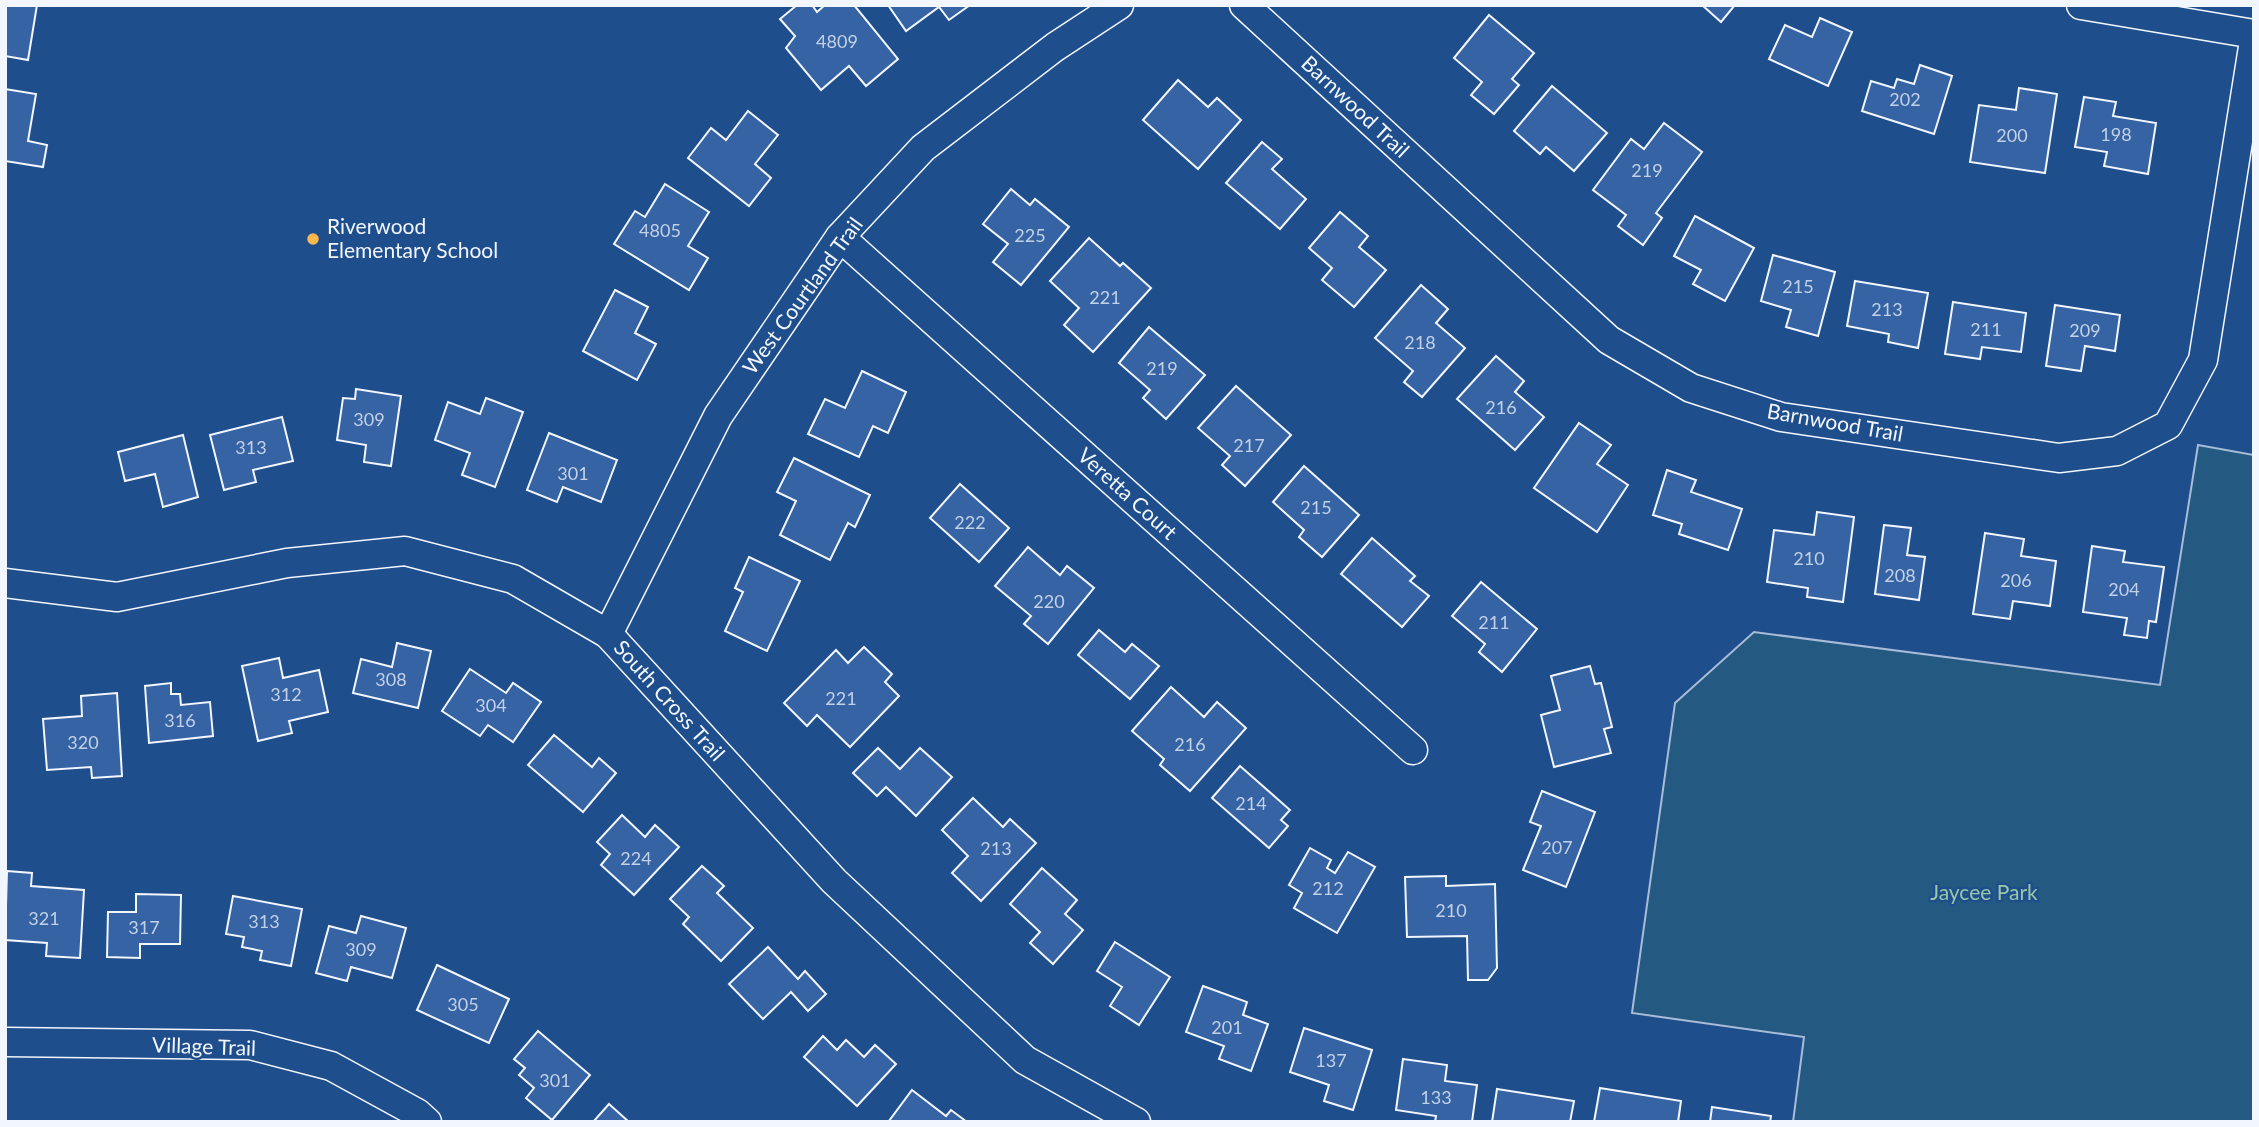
<svg xmlns="http://www.w3.org/2000/svg" width="2259" height="1127" font-family="Lato,sans-serif">
  <style>
    .green { fill: #245a82; stroke: #a8bbd7; stroke-width: 2 }
    .building { fill: #3563a3; stroke: #f2f6ff; stroke-width: 2 }
    .lines { fill: none; stroke-linecap: round; stroke-linejoin: round }
    .minor-casing { stroke: #f2f6ff; stroke-width: 31 }
    .minor { stroke: #1f4e8c; stroke-width: 28 }
    .poi-dot { fill: #ffb74d; stroke: #1f4e8c; stroke-width: 2.5 }
    .labels { text-anchor: middle; stroke-width: 5; stroke-linejoin: round; paint-order: stroke }
    .number-label { font-size: 18px; fill: #c3d1e8 }
    .street-label { font-size: 21px; fill: #f2f6ff; stroke: #1f4e8c }
    .poi-label { font-size: 21px; fill: #f2f6ff; stroke: #1f4e8c; text-anchor: start }
    .park-label { font-size: 21px; fill: #97c8a6; stroke: #1f4e8c }
  </style>
  <rect width="100%" height="100%" fill="#1f4e8c"/>
  <!-- green -->
  <polygon class="green" points="2198,445 2254,455 2254,1122 1793,1122 1804,1037 1632,1013 1675,703 1754,632 2160,685"/>
  <!-- building -->
  <g class="building">
    <polygon points="5,5 37,5 28,60 5,56"/>
    <polygon points="797,5 812,5 817,12 825,5 854,5 898,59 866,86 849,66 821,90 786,48 795,36 780,19"/>
    <polygon points="888,5 970,5 949,20 939,7 906,31"/>
    <polygon points="1702,5 1735,5 1721,22"/>
    <polygon points="1489,15 1534,53 1512,79 1519,85 1494,114 1471,95 1482,82 1454,58"/>
    <polygon points="1820,18 1852,32 1828,86 1769,59 1785,25 1812,37"/>
    <polygon points="1920,65 1952,76 1934,134 1862,111 1871,81 1894,88 1897,79 1914,84"/>
    <polygon points="1178,80 1208,107 1217,98 1241,120 1198,169 1143,120"/>
    <polygon points="1552,86 1607,133 1574,171 1546,147 1540,154 1514,131"/>
    <polygon points="2019,88 2057,94 2045,173 1970,162 1979,105 2016,110"/>
    <polygon points="5,89 36,94 28,141 47,145 43,167 5,161"/>
    <polygon points="2084,97 2116,102 2113,116 2156,123 2148,174 2104,166 2107,152 2075,147"/>
    <polygon points="748,111 778,135 755,164 771,178 749,206 688,158 711,128 726,140"/>
    <polygon points="1664,123 1702,152 1656,213 1662,218 1643,245 1618,226 1626,215 1593,190 1631,139 1644,149"/>
    <polygon points="1262,142 1282,159 1272,169 1306,199 1280,229 1226,183"/>
    <polygon points="665,184 709,212 688,246 708,258 689,290 614,244 635,211 645,217"/>
    <polygon points="1011,189 1030,205 1035,199 1069,227 1021,285 993,262 1008,244 983,224"/>
    <polygon points="1340,212 1368,236 1359,247 1386,270 1354,307 1322,280 1332,268 1309,248"/>
    <polygon points="1695,216 1754,248 1725,301 1693,284 1701,270 1674,256"/>
    <polygon points="1089,238 1120,266 1123,263 1151,288 1093,352 1064,325 1079,308 1050,281"/>
    <polygon points="1773,255 1835,272 1818,336 1786,327 1791,310 1761,301"/>
    <polygon points="1855,281 1928,293 1918,348 1888,342 1889,334 1847,326"/>
    <polygon points="1421,285 1448,309 1436,323 1465,348 1422,397 1404,382 1413,371 1375,338"/>
    <polygon points="615,290 648,307 635,333 656,344 637,380 583,351"/>
    <polygon points="1953,302 2026,313 2021,352 1982,347 1980,359 1945,354"/>
    <polygon points="2055,305 2120,315 2115,351 2085,346 2081,371 2046,366"/>
    <polygon points="1149,327 1205,375 1166,419 1143,398 1150,390 1119,363"/>
    <polygon points="1496,356 1524,381 1515,392 1544,417 1515,450 1457,399"/>
    <polygon points="862,371 906,392 888,433 873,426 859,457 808,434 825,399 845,408"/>
    <polygon points="1236,386 1291,435 1245,486 1222,465 1230,456 1198,428"/>
    <polygon points="356,389 401,396 391,466 364,462 366,445 337,440 343,398 355,399"/>
    <polygon points="486,398 523,412 495,487 462,475 470,453 435,440 448,402 480,414"/>
    <polygon points="282,417 293,461 253,470 256,482 224,490 210,435"/>
    <polygon points="1579,423 1611,445 1597,464 1628,485 1597,532 1534,488"/>
    <polygon points="549,433 617,460 601,502 563,487 557,502 527,490"/>
    <polygon points="183,435 198,497 163,507 155,474 125,481 118,452"/>
    <polygon points="794,458 870,495 855,527 848,523 830,560 780,535 796,501 777,492"/>
    <polygon points="1304,466 1359,515 1322,557 1299,537 1304,530 1273,502"/>
    <polygon points="1667,470 1696,480 1691,492 1742,509 1728,550 1679,534 1682,524 1653,515"/>
    <polygon points="960,484 1009,528 979,562 930,518"/>
    <polygon points="1817,512 1854,517 1843,602 1807,597 1808,588 1767,582 1774,530 1814,535"/>
    <polygon points="1884,525 1911,528 1907,555 1925,557 1919,600 1875,594"/>
    <polygon points="1985,533 2024,539 2021,556 2056,561 2050,606 2013,601 2010,619 1973,614"/>
    <polygon points="1372,538 1415,576 1410,581 1429,596 1402,627 1341,574"/>
    <polygon points="2092,546 2125,551 2123,562 2164,567 2156,622 2149,621 2147,638 2124,635 2127,618 2083,612"/>
    <polygon points="1028,547 1060,575 1067,566 1094,588 1048,644 1024,624 1031,616 995,586"/>
    <polygon points="749,557 800,581 767,651 725,631 743,592 735,588"/>
    <polygon points="1481,582 1537,629 1502,672 1479,652 1485,644 1452,616"/>
    <polygon points="1099,630 1125,652 1132,644 1159,666 1130,699 1078,655"/>
    <polygon points="397,643 431,651 418,708 353,693 361,659 392,667"/>
    <polygon points="864,647 892,674 885,682 899,696 850,747 817,715 807,726 784,703 836,650 848,663"/>
    <polygon points="279,658 283,678 319,670 328,712 289,721 292,733 258,741 242,666"/>
    <polygon points="1590,666 1595,684 1601,683 1612,727 1604,729 1611,753 1554,767 1541,715 1560,710 1551,676"/>
    <polygon points="470,669 506,693 513,683 541,702 513,742 488,725 480,736 442,711"/>
    <polygon points="171,683 171,694 180,694 181,705 210,702 213,736 149,743 145,686"/>
    <polygon points="1171,687 1204,717 1217,702 1246,728 1190,791 1160,765 1164,759 1132,731"/>
    <polygon points="117,693 122,776 92,778 91,767 47,770 43,719 82,716 81,696"/>
    <polygon points="554,735 592,767 599,758 616,773 583,812 528,765"/>
    <polygon points="878,748 900,769 920,748 952,777 916,816 886,787 877,796 853,773"/>
    <polygon points="1240,766 1290,810 1281,820 1288,826 1269,848 1212,798"/>
    <polygon points="1542,791 1595,812 1566,887 1523,870 1541,826 1530,822"/>
    <polygon points="973,798 1003,827 1010,819 1036,843 981,901 952,873 968,856 942,830"/>
    <polygon points="622,815 645,837 655,825 679,847 634,895 601,865 610,854 597,842"/>
    <polygon points="1310,848 1331,860 1327,868 1335,873 1348,852 1375,867 1337,933 1294,908 1302,893 1289,885"/>
    <polygon points="702,866 724,886 717,893 753,928 721,961 683,924 689,917 670,899"/>
    <polygon points="1042,868 1077,900 1065,914 1083,930 1053,964 1030,943 1040,932 1010,904"/>
    <polygon points="7,871 32,873 31,886 84,890 80,958 46,956 47,943 5,940"/>
    <polygon points="1446,876 1446,886 1495,884 1497,968 1488,980 1468,980 1467,936 1407,937 1405,877"/>
    <polygon points="136,894 181,895 180,944 140,944 140,958 107,957 108,912 136,912"/>
    <polygon points="233,896 302,909 291,966 260,960 262,951 242,947 244,937 226,934"/>
    <polygon points="361,916 406,928 392,978 351,967 347,981 316,973 329,926 356,933"/>
    <polygon points="1115,942 1170,977 1139,1025 1110,1006 1122,987 1097,971"/>
    <polygon points="768,947 798,979 805,971 826,994 808,1011 791,992 763,1019 729,984"/>
    <polygon points="437,965 509,999 489,1043 417,1010"/>
    <polygon points="1203,986 1247,1002 1243,1015 1268,1024 1251,1071 1219,1059 1224,1046 1186,1032"/>
    <polygon points="1304,1028 1372,1050 1353,1110 1324,1101 1329,1085 1290,1072"/>
    <polygon points="538,1031 590,1075 552,1120 526,1098 534,1088 519,1075 525,1068 514,1059"/>
    <polygon points="823,1036 837,1050 846,1040 864,1057 875,1045 896,1064 857,1106 804,1057"/>
    <polygon points="1403,1059 1447,1065 1445,1081 1477,1085 1472,1122 1435,1122 1436,1116 1396,1110"/>
    <polygon points="1600,1088 1681,1101 1678,1122 1594,1122"/>
    <polygon points="1497,1089 1574,1101 1570,1122 1492,1122"/>
    <polygon points="912,1090 946,1116 951,1110 967,1122 891,1122 889,1121"/>
    <polygon points="609,1104 629,1122 593,1122"/>
    <polygon points="1712,1107 1771,1116 1770,1122 1710,1122"/>
  </g>
  <g class="lines">
    <!-- minor casing -->
    <g class="minor-casing">
      <g id="minor">
        <polyline points="1244,5 1609,340 1691,388 1781,417 2059,458 2117,451 2168,425 2203,360 2254,41"/>
        <polyline points="2081,5 2254,34"/>
        <polyline points="840,237 1413,750"/>
        <polyline points="5,583 117,597 287,563 405,551 513,579 608,634 834,881 1025,1060 1136,1122"/>
        <polyline points="608,634 718,416 840,237 923,148 1055,47 1119,5"/>
        <polyline points="5,1042 250,1045 331,1066 417,1113 427,1122"/>
      </g>
    </g>
    <!-- minor -->
    <use href="#minor" class="minor"/>
  </g>
  <!-- markers -->
  <circle class="poi-dot" cx="313" cy="239" r="7"/>
  <g class="labels">
    <!-- number labels -->
    <g class="number-label">
      <text x="837" y="48">4809</text>
      <text x="1905" y="106">202</text>
      <text x="2116" y="141">198</text>
      <text x="2012" y="142">200</text>
      <text x="1647" y="177">219</text>
      <text x="660" y="237">4805</text>
      <text x="1030" y="242">225</text>
      <text x="1798" y="293">215</text>
      <text x="1105" y="304">221</text>
      <text x="1887" y="316">213</text>
      <text x="1986" y="336">211</text>
      <text x="2085" y="337">209</text>
      <text x="1420" y="349">218</text>
      <text x="1162" y="375">219</text>
      <text x="1501" y="414">216</text>
      <text x="369" y="426">309</text>
      <text x="1249" y="452">217</text>
      <text x="251" y="454">313</text>
      <text x="573" y="480">301</text>
      <text x="1316" y="514">215</text>
      <text x="970" y="529">222</text>
      <text x="1809" y="565">210</text>
      <text x="1900" y="582">208</text>
      <text x="2016" y="587">206</text>
      <text x="2124" y="596">204</text>
      <text x="1049" y="608">220</text>
      <text x="1494" y="629">211</text>
      <text x="391" y="686">308</text>
      <text x="286" y="701">312</text>
      <text x="841" y="705">221</text>
      <text x="491" y="712">304</text>
      <text x="180" y="727">316</text>
      <text x="83" y="749">320</text>
      <text x="1190" y="751">216</text>
      <text x="1251" y="810">214</text>
      <text x="1557" y="854">207</text>
      <text x="996" y="855">213</text>
      <text x="636" y="865">224</text>
      <text x="1328" y="895">212</text>
      <text x="1451" y="917">210</text>
      <text x="44" y="925">321</text>
      <text x="264" y="928">313</text>
      <text x="144" y="934">317</text>
      <text x="361" y="956">309</text>
      <text x="463" y="1011">305</text>
      <text x="1227" y="1034">201</text>
      <text x="1331" y="1067">137</text>
      <text x="555" y="1087">301</text>
      <text x="1436" y="1104">133</text>
    </g>
    <!-- street labels -->
    <g class="street-label">
      <text transform="translate(1355 107) rotate(43)" y="7">Barnwood Trail</text>
      <text transform="translate(803 296) rotate(-54)" y="7">West Courtland Trail</text>
      <text transform="translate(1835 423) rotate(10)" y="7">Barnwood Trail</text>
      <text transform="translate(1127 494) rotate(42)" y="7">Veretta Court</text>
      <text transform="translate(669 701) rotate(48)" y="7">South Cross Trail</text>
      <text transform="translate(204 1047) rotate(2)" y="7">Village Trail</text>
    </g>
    <!-- poi labels -->
    <g class="poi-label">
      <text x="327" y="234">Riverwood<tspan x="327" dy="24">Elementary School</tspan></text>
    </g>
    <!-- park labels -->
    <g class="park-label">
      <text x="1984" y="900">Jaycee Park</text>
    </g>
  </g>
  <!-- border -->
  <rect width="2259" height="1127" fill="none" stroke="#f2f6ff" stroke-width="14"/>
</svg>
